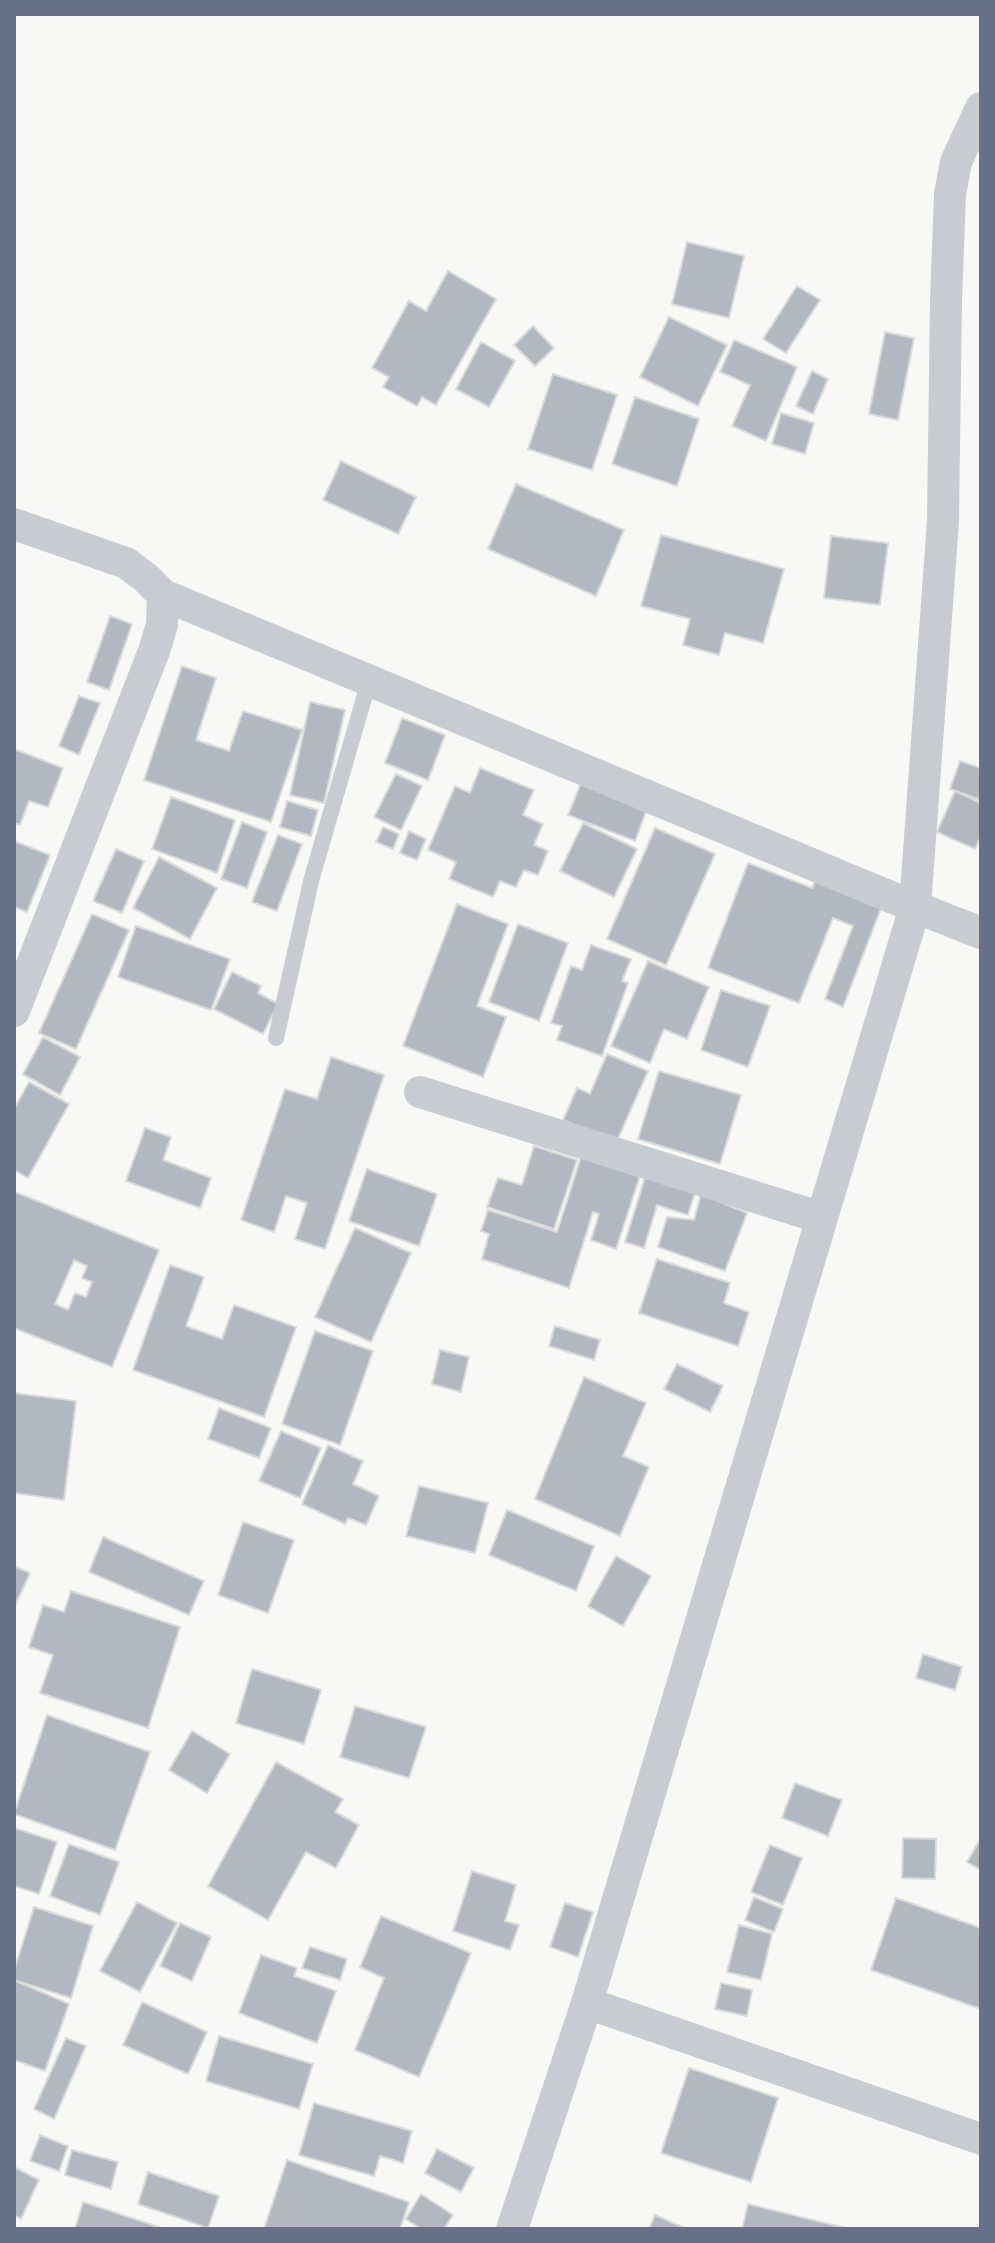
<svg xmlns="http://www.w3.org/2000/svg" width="995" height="2243" font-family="'Fira Sans',sans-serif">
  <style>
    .building { fill: #b3b7c0; stroke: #dadad8; stroke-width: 2; fill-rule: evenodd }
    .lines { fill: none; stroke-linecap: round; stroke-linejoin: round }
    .service { stroke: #c8cbcf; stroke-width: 16 }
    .minor { stroke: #c8cbcf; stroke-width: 32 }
  </style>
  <rect width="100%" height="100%" fill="#f8f9f6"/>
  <!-- building -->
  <g class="building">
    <polygon points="687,242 744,256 729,318 672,304"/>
    <polygon points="448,271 496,299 436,405 422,397 417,406 383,387 389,377 372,368 409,301 426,311"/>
    <polygon points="797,286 820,300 786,353 763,339"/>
    <polygon points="669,317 727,345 698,406 640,377"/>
    <polygon points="533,326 554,348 535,366 514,345"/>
    <polygon points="885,332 914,338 898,420 869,414"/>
    <polygon points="734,340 797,367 766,441 732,426 750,385 720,372"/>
    <polygon points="481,342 515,361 489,407 456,389"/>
    <polygon points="812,371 828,379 813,414 796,406"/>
    <polygon points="553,374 617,395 592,470 528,449"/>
    <polygon points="635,397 699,419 677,486 612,464"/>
    <polygon points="781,413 814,423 805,454 772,444"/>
    <polygon points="341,461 416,497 398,534 323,500"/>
    <polygon points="516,484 624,530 596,596 488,549"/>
    <polygon points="661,535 784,569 763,643 725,633 719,655 683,645 690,619 641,606"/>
    <polygon points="831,536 888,543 880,605 824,598"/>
    <polygon points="110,616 132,624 109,690 87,682"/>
    <polygon points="182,666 216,678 196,740 229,751 243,711 302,730 271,822 144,780"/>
    <polygon points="79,696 100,703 79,755 59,746"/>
    <polygon points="310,702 345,710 324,803 290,795"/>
    <polygon points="402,718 445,735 428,780 385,763"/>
    <polygon points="14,749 63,768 48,807 29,801 20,825 14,823"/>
    <polygon points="960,761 981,768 981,800 950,789"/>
    <polygon points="480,768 534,790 523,815 543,824 534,845 548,851 538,875 524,870 516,887 500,881 493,897 449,879 456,862 428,850 455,786 470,793"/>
    <polygon points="396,774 422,786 401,830 374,817"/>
    <polygon points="581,783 647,809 635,841 568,815"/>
    <polygon points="955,791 981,803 981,836 975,849 937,832"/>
    <polygon points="171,797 235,820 217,873 152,849"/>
    <polygon points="287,801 318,810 311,836 280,827"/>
    <polygon points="242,822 267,832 247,888 221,879"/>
    <polygon points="583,823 637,849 614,897 560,871"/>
    <polygon points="383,827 399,834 393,849 376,842"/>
    <polygon points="655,828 715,854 666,965 607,939"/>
    <polygon points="409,831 426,839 417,860 400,853"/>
    <polygon points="278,835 302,844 277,911 252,902"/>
    <polygon points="14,841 50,855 27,912 14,907"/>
    <polygon points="116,849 144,861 122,913 93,901"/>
    <polygon points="159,857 217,888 190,939 133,908"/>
    <polygon points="748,863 812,888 817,877 883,903 843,1007 825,999 853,926 833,918 799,1003 708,968"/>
    <polygon points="457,904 508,924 477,1006 506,1017 483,1077 403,1046"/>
    <polygon points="92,914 129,930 76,1049 39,1033"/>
    <polygon points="518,924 568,943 539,1021 489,1002"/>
    <polygon points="136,926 230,959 211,1010 118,977"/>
    <polygon points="591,945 631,959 622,981 628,983 602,1056 557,1040 562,1026 551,1023 571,966 582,970"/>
    <polygon points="648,961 709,987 687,1039 664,1029 650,1063 611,1046"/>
    <polygon points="232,972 261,986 258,993 278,1004 263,1034 214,1009"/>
    <polygon points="721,990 770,1006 748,1067 701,1050"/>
    <polygon points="43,1037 80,1057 60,1095 23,1074"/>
    <polygon points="607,1054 648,1071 616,1143 563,1120 577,1088 590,1094"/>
    <polygon points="331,1057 384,1075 325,1249 295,1239 307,1203 286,1196 274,1232 241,1220 285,1089 317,1099"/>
    <polygon points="659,1071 741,1095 720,1164 638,1139"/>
    <polygon points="29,1082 69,1104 28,1178 14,1170 14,1109"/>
    <polygon points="145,1128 171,1137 163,1160 211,1178 200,1208 126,1181"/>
    <polygon points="534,1146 577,1160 554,1229 487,1207 498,1178 522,1185"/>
    <polygon points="581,1157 640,1176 616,1249 591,1240 599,1214 593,1212 569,1288 482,1259 489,1234 481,1231 488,1210 557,1232"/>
    <polygon points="367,1169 437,1194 419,1246 349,1221"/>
    <polygon points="646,1174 696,1189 688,1215 657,1205 644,1248 625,1242"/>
    <path d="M 15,1192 L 159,1250 L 112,1367 L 14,1328 ZM 74,1260 L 87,1266 L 82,1278 L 92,1282 L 86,1297 L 75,1293 L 68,1310 L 55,1304 Z"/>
    <polygon points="701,1194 747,1213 725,1271 658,1247 667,1217 694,1220"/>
    <polygon points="355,1228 411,1253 371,1342 315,1317"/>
    <polygon points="657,1259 730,1283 724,1303 749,1312 738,1346 639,1313"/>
    <polygon points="170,1265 204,1277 186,1326 222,1339 234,1305 296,1327 264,1417 133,1370"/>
    <polygon points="555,1326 600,1340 594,1360 549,1346"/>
    <polygon points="315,1331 373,1351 340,1445 282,1424"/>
    <polygon points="440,1350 469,1357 461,1392 432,1384"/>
    <polygon points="677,1364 723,1386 710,1412 664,1389"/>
    <polygon points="584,1377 646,1403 623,1456 649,1467 620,1536 535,1499"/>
    <polygon points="14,1393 76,1401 64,1500 14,1493"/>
    <polygon points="219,1408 271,1428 259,1458 208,1439"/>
    <polygon points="281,1431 321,1448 300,1498 259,1481"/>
    <polygon points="328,1445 363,1461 353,1484 379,1496 366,1525 348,1518 345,1524 302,1504"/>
    <polygon points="419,1486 488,1503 475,1553 406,1536"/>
    <polygon points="507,1510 594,1546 576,1591 489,1555"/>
    <polygon points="243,1522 294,1540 268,1613 218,1595"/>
    <polygon points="103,1537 204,1581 189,1615 89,1572"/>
    <polygon points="616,1556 651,1576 623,1626 588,1606"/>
    <polygon points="14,1566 30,1573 14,1608"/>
    <polygon points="71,1591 180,1627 148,1728 40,1693 53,1655 29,1647 43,1605 64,1612"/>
    <polygon points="923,1654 962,1667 955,1690 916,1678"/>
    <polygon points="252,1669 321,1690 304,1744 236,1723"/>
    <polygon points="355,1706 426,1727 409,1778 340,1757"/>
    <polygon points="47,1715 150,1752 115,1850 14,1814"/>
    <polygon points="192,1731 230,1754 207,1793 169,1770"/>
    <polygon points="276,1762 343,1799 335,1812 359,1825 336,1868 306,1852 268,1920 208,1886"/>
    <polygon points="795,1783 842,1800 828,1836 782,1818"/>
    <polygon points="14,1828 57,1842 39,1894 14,1886"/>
    <polygon points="903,1838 936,1839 935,1879 902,1878"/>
    <polygon points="981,1838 981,1870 967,1862"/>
    <polygon points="69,1844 119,1862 100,1915 50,1896"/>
    <polygon points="770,1845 802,1858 783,1905 751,1892"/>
    <polygon points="472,1871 516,1885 505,1921 519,1925 510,1950 453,1931"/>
    <polygon points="754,1897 783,1909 774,1932 745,1920"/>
    <polygon points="896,1898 981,1928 981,2009 871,1970"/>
    <polygon points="137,1902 177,1923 140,1992 100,1971"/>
    <polygon points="565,1903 593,1912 578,1957 550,1947"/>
    <polygon points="34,1907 93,1926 71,1998 14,1980 14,1971"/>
    <polygon points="381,1916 471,1953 419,2077 355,2050 384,1978 360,1967"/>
    <polygon points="180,1923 211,1937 192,1981 160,1966"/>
    <polygon points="739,1925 772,1934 761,1980 727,1972"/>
    <polygon points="310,1947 347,1959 340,1980 302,1968"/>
    <polygon points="261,1955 297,1968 294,1976 336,1991 317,2043 239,2013"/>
    <polygon points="14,1980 69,2004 45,2071 14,2060"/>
    <polygon points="721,1983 752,1990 747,2016 715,2009"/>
    <polygon points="142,2002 207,2032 188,2074 123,2045"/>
    <polygon points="219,2036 313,2064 299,2109 206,2081"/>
    <polygon points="66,2038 86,2046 54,2119 34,2109"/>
    <polygon points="689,2068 778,2098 751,2182 661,2153"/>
    <polygon points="314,2103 412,2131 403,2163 380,2156 374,2176 299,2155"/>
    <polygon points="40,2135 68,2146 59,2171 30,2161"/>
    <polygon points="437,2149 474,2168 461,2192 425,2173"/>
    <polygon points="72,2150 118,2162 111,2189 65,2175"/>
    <polygon points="287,2160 409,2202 400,2229 264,2229"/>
    <polygon points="14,2167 39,2180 21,2219 14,2215"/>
    <polygon points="148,2172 219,2196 208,2228 138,2204"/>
    <polygon points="421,2194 453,2215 444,2229 421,2229 406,2219"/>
    <polygon points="83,2202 165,2229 75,2229"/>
    <polygon points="748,2204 850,2229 742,2229"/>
    <polygon points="655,2215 687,2229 649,2229"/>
  </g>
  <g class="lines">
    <!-- service -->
    <polyline class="service" points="276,1038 311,881 369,681"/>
    <!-- minor -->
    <g class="minor">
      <polyline points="14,524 126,563 146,578 163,595 915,907 981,933"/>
      <polyline points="14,1011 154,651 162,625 163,595"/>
      <polyline points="420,1092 822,1218"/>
      <polyline points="587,2003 981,2139"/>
      <polyline points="512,2229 587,2003 915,907 943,521 946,300 950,194 956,162 981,108"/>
    </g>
  </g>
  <!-- border -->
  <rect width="995" height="2243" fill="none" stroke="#667189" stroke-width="32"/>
</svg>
